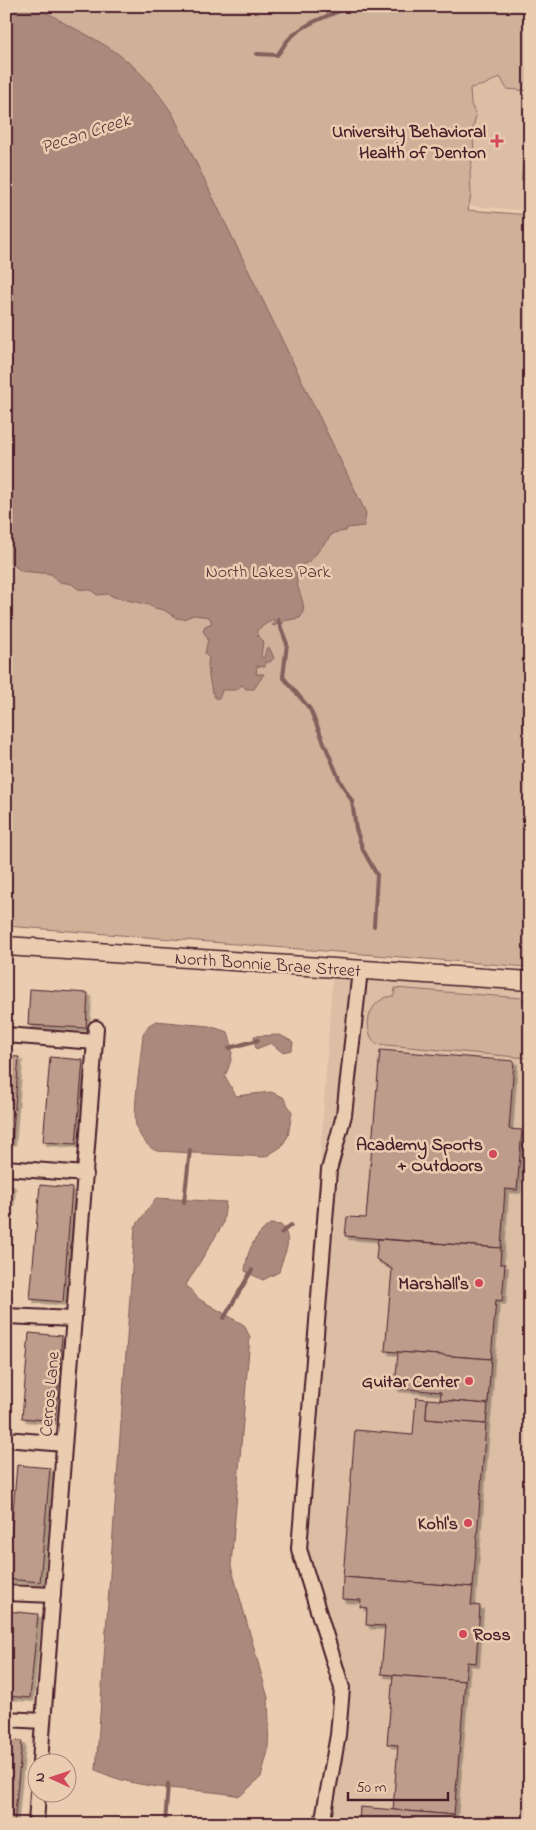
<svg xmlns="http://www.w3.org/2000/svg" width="536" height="1830" font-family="'Indie Flower',sans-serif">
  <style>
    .built { fill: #dcbea5 }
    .green { fill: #cfb19a; stroke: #8c6862 }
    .water { fill: #ab897b; stroke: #845f5b }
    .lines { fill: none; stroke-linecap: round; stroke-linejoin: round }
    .stream { stroke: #845f5b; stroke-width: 4 }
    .building { fill: #bd9c8b; stroke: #4a1f2b; filter: url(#shadow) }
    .minor-casing { stroke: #4a1f2b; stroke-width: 18 }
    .major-casing { stroke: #4a1f2b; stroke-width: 21 }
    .minor { stroke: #eacdb0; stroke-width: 14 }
    .major { stroke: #eacdb0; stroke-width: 18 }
    .poi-dot { fill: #d1495b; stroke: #eacdb0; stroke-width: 2 }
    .labels { text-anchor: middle; stroke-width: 5; stroke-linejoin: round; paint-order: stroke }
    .poi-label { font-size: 18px; font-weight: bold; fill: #4a1f2b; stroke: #eacdb0; text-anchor: end }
    .park-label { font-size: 18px; fill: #5e353c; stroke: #eacdb0 }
    .street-label { font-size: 18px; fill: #4a1f2b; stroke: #eacdb0 }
    .water-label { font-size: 19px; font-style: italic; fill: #5d343b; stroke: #eacdb0 }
  </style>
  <defs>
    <filter id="shadow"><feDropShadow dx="3.5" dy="3.5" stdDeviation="0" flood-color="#0004"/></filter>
  </defs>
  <rect width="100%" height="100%" fill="#eacdb0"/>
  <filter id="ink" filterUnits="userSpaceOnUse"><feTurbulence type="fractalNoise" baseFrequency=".02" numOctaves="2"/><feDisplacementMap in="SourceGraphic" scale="10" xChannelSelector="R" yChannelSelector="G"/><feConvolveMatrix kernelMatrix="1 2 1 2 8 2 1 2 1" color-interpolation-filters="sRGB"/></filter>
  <g filter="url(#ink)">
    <!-- built -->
    <g class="built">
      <polygon points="470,73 530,78 530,211 459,205"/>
      <polygon points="333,968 530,987 530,1824 318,1824 336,1728 331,1670 293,1556"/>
    </g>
    <!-- green -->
    <g class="green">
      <polygon points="6,6 530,6 530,91 507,89 500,77 484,85 470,88 471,104 476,116 472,131 474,149 470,172 471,195 468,210 530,215 530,937 528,967 6,926"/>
      <path d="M 395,988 L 521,998 L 530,1004 L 528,1058 L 376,1044 C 360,1027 370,997 394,996 Z"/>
    </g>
    <!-- water -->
    <g class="water">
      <path d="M 6,6 L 34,6 L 42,10 L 41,12 C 47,11 58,19 64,23 C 116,49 139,64 172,113 L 366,513 L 364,526 L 347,528 L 346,531 L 333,533 L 310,561 L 300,566 C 288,586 312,602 300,618 L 283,621 L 283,624 L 278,623 L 275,626 L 272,625 L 274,622 L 273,619 L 257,630 L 257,635 L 263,641 L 261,657 L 264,658 L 266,649 L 269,647 L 274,658 L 270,662 L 265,662 L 265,667 L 257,666 L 256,674 L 264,674 L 254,689 L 246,689 L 242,685 L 236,690 L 222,690 L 220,697 L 216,699 C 211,693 206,667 209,658 L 205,654 L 208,639 L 203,631 L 205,626 L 212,623 L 209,617 L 194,615 L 183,619 L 176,618 L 164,610 L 154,608 L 149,605 L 114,597 L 108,594 L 97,595 L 91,590 L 78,589 L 72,584 L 60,582 L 51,574 L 21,571 L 6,559 Z"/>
      <path d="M 156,1021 L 209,1026 L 228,1032 C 234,1049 233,1059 225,1076 L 236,1096 L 271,1092 L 283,1097 L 292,1112 L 288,1136 L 281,1147 L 265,1157 L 157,1151 C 148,1148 141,1138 137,1129 C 131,1118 142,1050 143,1034 L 149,1025 Z"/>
      <polygon points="280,1035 293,1042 292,1050 282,1052 271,1043 256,1049 254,1036"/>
      <path d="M 156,1198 L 226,1202 L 223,1224 L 186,1285 L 199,1299 L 244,1325 L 250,1337 L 231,1566 L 268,1698 L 269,1722 L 268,1751 L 261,1777 L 240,1796 C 193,1787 139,1792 96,1770 L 135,1227 Z"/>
      <path d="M 270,1224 L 281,1225 C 295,1242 283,1253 279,1272 L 263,1280 L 245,1271 C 247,1251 254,1236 270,1224 Z"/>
    </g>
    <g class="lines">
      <!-- stream -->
      <g class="stream">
        <path d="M 257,54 L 277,55 C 282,50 285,42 291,37 C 308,21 330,16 351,6"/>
        <polyline points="278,620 287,644 283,677 310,709 340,781 352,801 356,829 363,850 377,875 374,926"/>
        <polyline points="229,1048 258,1040"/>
        <polyline points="184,1202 190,1150"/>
        <polyline points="281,1233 291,1225"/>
        <polyline points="224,1318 252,1270"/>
        <polyline points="165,1824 168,1784"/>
      </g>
    </g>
    <!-- building -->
    <g class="building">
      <polygon points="524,145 530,146 530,181 522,180"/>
      <polygon points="30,989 88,993 86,1028 28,1025"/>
      <polygon points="380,1050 514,1061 509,1129 522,1130 517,1190 505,1189 501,1248 345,1236 347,1217 366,1218"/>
      <polygon points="6,1056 19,1057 12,1142 6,1141"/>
      <polygon points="50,1057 83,1060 76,1144 43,1142"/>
      <polygon points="6,1183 12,1184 6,1250"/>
      <polygon points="40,1185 72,1188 63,1302 30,1299"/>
      <polygon points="378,1239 501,1248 500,1264 505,1264 502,1301 496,1300 491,1359 385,1351 392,1269 376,1259"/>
      <polygon points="29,1333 62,1336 55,1421 22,1418"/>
      <polygon points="398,1352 491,1359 488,1404 440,1400 441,1392 395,1388"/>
      <polygon points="416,1398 427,1399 426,1419 486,1424 473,1587 343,1577 355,1430 413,1435"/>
      <polygon points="427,1399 488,1404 486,1424 426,1419"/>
      <polygon points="17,1465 50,1468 40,1582 7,1579"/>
      <polygon points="343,1577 473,1587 471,1605 480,1606 476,1663 467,1662 465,1681 381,1674 385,1626 366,1625 367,1608 360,1607 361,1600 342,1599"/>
      <polygon points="6,1611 38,1614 30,1698 6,1696"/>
      <polygon points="393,1675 465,1681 454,1815 393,1810 398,1745 387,1744"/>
      <polygon points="6,1740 22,1741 14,1824 6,1824"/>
      <polygon points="360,1807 454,1815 454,1824 359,1824"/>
    </g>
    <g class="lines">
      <!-- minor casing -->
      <g class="minor-casing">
        <g id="minor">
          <polyline points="6,1035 95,1042"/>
          <polyline points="6,1168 86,1174"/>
          <polyline points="6,1316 74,1319"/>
          <polyline points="6,1439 64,1444"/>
          <polyline points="6,1593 53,1595"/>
          <polyline points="6,1719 43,1721"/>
          <polyline points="40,1762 96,1028"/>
          <polyline points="36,1824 38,1792"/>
          <polyline points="322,1824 338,1735 342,1688 299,1549 329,1170 344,1115 360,970"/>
        </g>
      </g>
      <!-- major casing -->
      <g class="major-casing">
        <polyline id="major" points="6,946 530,981"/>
      </g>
      <!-- minor -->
      <use href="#minor" class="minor"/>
      <!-- major -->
      <use href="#major" class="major"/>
    </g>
  </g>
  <!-- markers -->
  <g class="poi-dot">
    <path d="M494.5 133.5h5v5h5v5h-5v5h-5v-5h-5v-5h5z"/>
    <circle cx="493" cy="1154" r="5"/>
    <circle cx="479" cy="1283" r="5"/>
    <circle cx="469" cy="1381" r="5"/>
    <circle cx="468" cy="1523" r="5"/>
    <circle cx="463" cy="1634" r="5"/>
  </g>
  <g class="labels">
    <!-- poi labels -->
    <g class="poi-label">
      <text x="486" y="137">University Behavioral<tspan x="486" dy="21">Health of Denton</tspan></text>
      <text x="483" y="1150">Academy Sports<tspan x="483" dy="21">+ Outdoors</tspan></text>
      <text x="469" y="1289">Marshall's</text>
      <text x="459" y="1387">Guitar Center</text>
      <text x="458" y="1529">Kohl's</text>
      <text x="473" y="1640" text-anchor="start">Ross</text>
    </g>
    <!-- park labels -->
    <g class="park-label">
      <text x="268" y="577">North Lakes Park</text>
    </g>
    <!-- street labels -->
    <g class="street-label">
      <text transform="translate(268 964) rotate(4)" y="6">North Bonnie Brae Street</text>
      <text transform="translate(49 1394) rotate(-85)" y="6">Cerros Lane</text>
    </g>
    <!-- water labels -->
    <g class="water-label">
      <text transform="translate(85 132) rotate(-18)" y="7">Pecan Creek</text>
    </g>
  </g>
  <!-- margin -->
  <rect width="536" height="1830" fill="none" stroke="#eacdb0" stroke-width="25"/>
  <rect x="12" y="12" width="511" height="1805" fill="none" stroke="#4a1f2b" stroke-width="2" filter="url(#ink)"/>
  <!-- north arrow -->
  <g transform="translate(52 1778) rotate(273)"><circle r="24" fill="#eacdb0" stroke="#aa877b"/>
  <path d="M0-4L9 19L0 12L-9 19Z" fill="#d1495b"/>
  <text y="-8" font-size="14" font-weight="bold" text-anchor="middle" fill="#4a1f2b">N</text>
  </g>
  <!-- scale -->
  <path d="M348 1792v8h100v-8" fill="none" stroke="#4a1f2b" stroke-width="2.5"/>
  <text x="356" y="1792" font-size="15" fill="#4a1f2b" stroke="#eacdb0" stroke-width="4" paint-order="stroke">50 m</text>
</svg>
